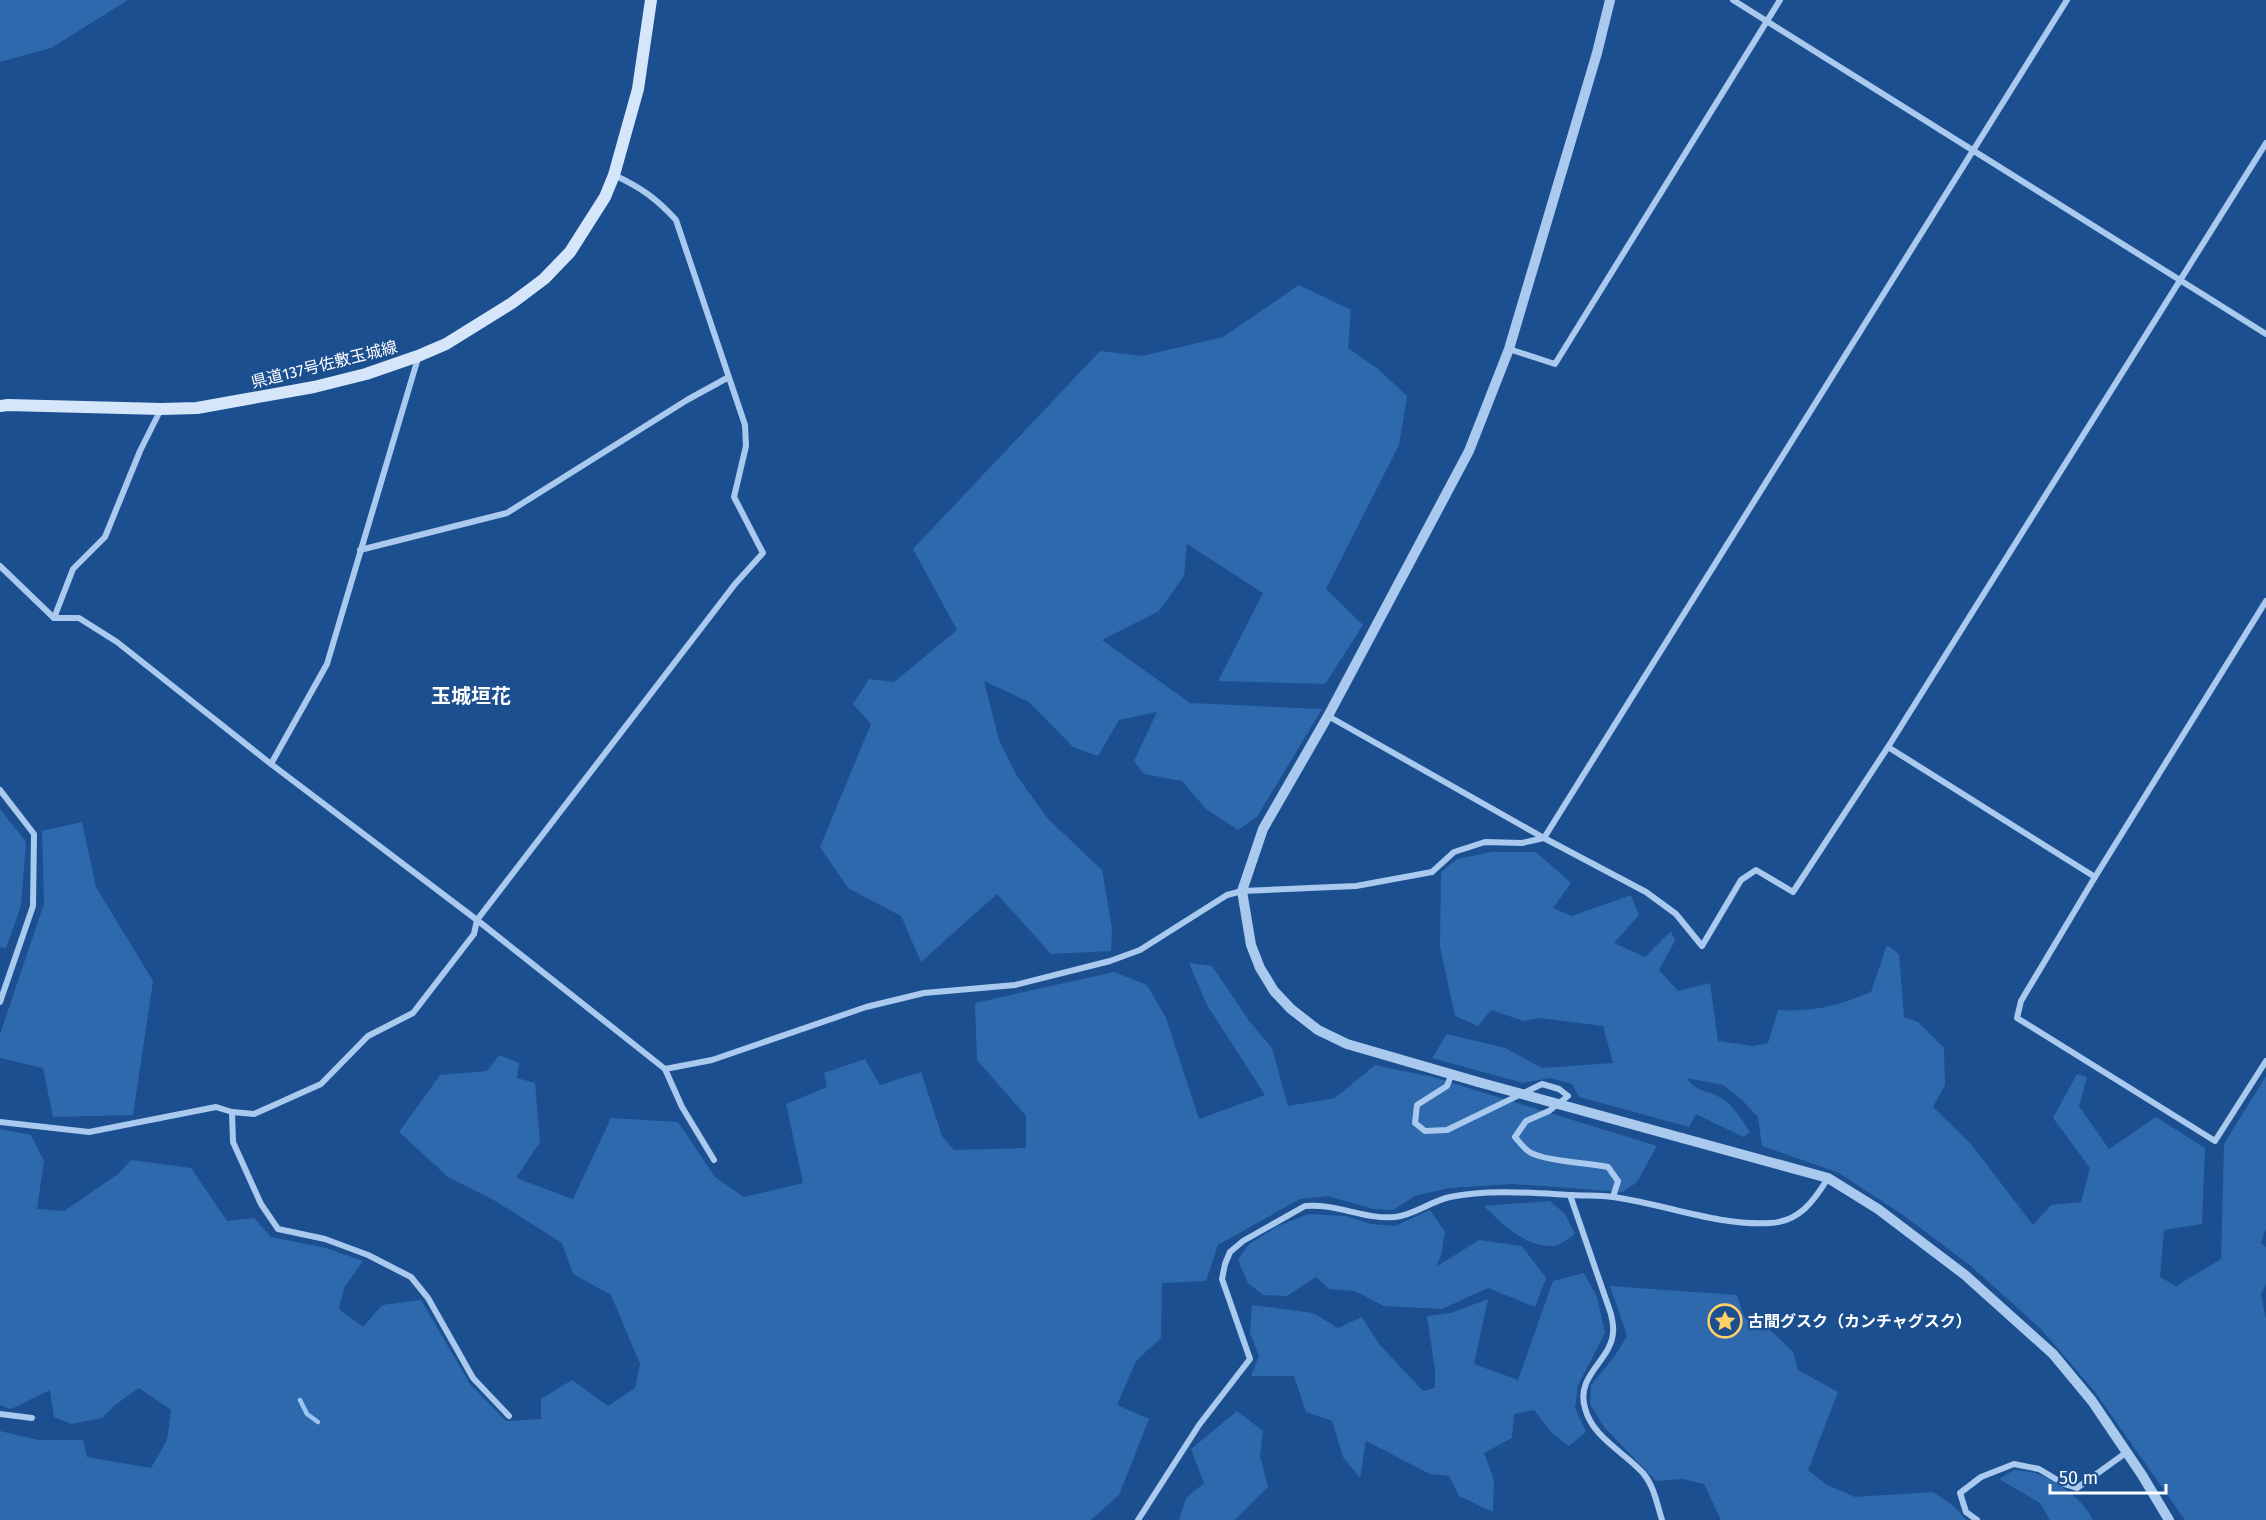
<svg xmlns="http://www.w3.org/2000/svg" width="2266" height="1520" font-family="'Fira Sans','Noto Sans JP',sans-serif">
  <style>
    .green { fill: #2e69ad }
    .lines { fill: none; stroke-linecap: round; stroke-linejoin: round }
    .stream { stroke: #9cc4f0; stroke-width: 4.5 }
    .minor { stroke: #a9c9ee; stroke-width: 6 }
    .tertiary { stroke: #a9c9ee; stroke-width: 10 }
    .secondary { stroke: #d6e6fa; stroke-width: 12 }
    .tertiary-bridge { stroke: #a9c9ee; stroke-width: 10 }
    .labels { text-anchor: middle; stroke-width: 4.5; stroke-linejoin: round; paint-order: stroke }
    .street-label { font-size: 16px; fill: #fff; stroke: #1b4f8f }
    .poi-label { font-size: 16px; font-weight: bold; fill: #fff; stroke: #1b4f8f; text-anchor: start }
    .quarter-label { font-size: 20px; font-weight: bold; fill: #fff; stroke: #1b4f8f }
  </style>
  <rect width="100%" height="100%" fill="#1b4f8f"/>
  <!-- green -->
  <g class="green">
    <polygon points="0,0 128,0 51,48 0,62"/>
    <polygon points="1299,285 1351,310 1348,348 1378,369 1407,396 1399,445 1326,589 1363,625 1325,684 1218,681 1263,593 1187,544 1184,576 1159,611 1102,640 1190,703 1322,709 1257,817 1238,830 1206,809 1182,781 1144,774 1134,761 1157,712 1119,720 1098,756 1073,747 1029,702 984,681 999,740 1017,776 1048,819 1102,870 1112,928 1111,951 1051,954 997,894 921,962 901,916 848,888 820,847 871,724 853,704 869,679 894,682 957,630 913,549 1100,351 1142,356 1223,337"/>
    <polygon points="0,809 26,842 21,906 6,948 0,947"/>
    <polygon points="82,822 96,887 153,981 133,1115 53,1117 43,1068 0,1058 0,1034 44,904 42,831"/>
    <path d="M 1492,852 L 1536,852 L 1571,883 L 1553,908 L 1572,916 L 1631,895 L 1639,915 L 1614,943 L 1645,957 L 1671,931 L 1675,941 L 1659,970 L 1678,991 L 1710,983 L 1718,1041 L 1753,1046 L 1768,1043 L 1778,1010 C 1815,1012 1837,1006 1871,992 L 1887,945 L 1899,954 L 1904,1017 L 1918,1022 L 1944,1048 L 1945,1085 L 1933,1107 L 1971,1144 L 2033,1225 L 2051,1205 L 2081,1202 L 2090,1168 L 2053,1118 L 2077,1074 L 2087,1077 L 2079,1106 L 2109,1149 L 2156,1117 L 2205,1148 L 2202,1224 L 2164,1230 L 2160,1277 L 2176,1286 L 2221,1259 L 2224,1144 L 2266,1076 L 2266,1228 L 2261,1243 L 2266,1247 L 2266,1284 L 2261,1294 L 2266,1320 L 2266,1520 L 2185,1520 L 2095,1392 L 2041,1329 L 1972,1267 L 1903,1215 L 1839,1173 L 1762,1146 L 1758,1117 L 1741,1099 L 1723,1085 L 1687,1078 C 1695,1093 1710,1090 1723,1099 C 1734,1107 1742,1120 1750,1132 L 1743,1137 L 1696,1114 L 1689,1127 L 1579,1097 L 1572,1084 L 1550,1078 L 1523,1083 L 1432,1058 L 1447,1034 L 1505,1048 L 1542,1068 L 1613,1063 L 1603,1026 L 1539,1018 L 1524,1021 L 1491,1010 L 1478,1026 L 1455,1016 L 1440,947 L 1441,872 L 1457,859 Z"/>
    <polygon points="1189,963 1212,966 1250,1022 1272,1048 1288,1106 1335,1098 1375,1065 1433,1077 1657,1146 1637,1182 1623,1192 1513,1184 1449,1188 1415,1196 1393,1210 1373,1209 1328,1196 1300,1199 1218,1245 1206,1281 1162,1283 1161,1338 1136,1361 1117,1405 1149,1419 1119,1495 1091,1520 0,1520 0,1431 38,1440 83,1440 87,1457 151,1468 167,1440 171,1410 139,1388 115,1405 102,1418 71,1424 54,1417 50,1390 11,1409 0,1405 0,1129 31,1135 44,1161 37,1209 64,1211 118,1174 131,1160 191,1168 227,1221 254,1218 271,1237 326,1248 363,1261 344,1288 339,1309 363,1327 382,1305 421,1300 470,1384 506,1421 541,1419 541,1399 572,1380 608,1406 635,1388 640,1364 611,1295 573,1274 562,1243 492,1199 448,1177 399,1132 440,1075 487,1071 499,1055 519,1063 517,1078 535,1083 540,1142 516,1178 573,1199 611,1118 678,1122 715,1177 744,1197 803,1183 786,1104 827,1087 824,1073 865,1059 880,1085 921,1072 942,1136 954,1150 1026,1148 1026,1116 977,1060 975,1003 1114,972 1147,985 1166,1018 1199,1119 1265,1095 1207,1005"/>
    <path d="M 1550,1201 L 1565,1214 L 1575,1234 C 1569,1238 1560,1245 1554,1246 C 1526,1248 1502,1224 1484,1206 Z"/>
    <polygon points="1430,1210 1445,1232 1441,1255 1436,1267 1479,1240 1522,1246 1546,1278 1535,1307 1488,1288 1442,1309 1384,1306 1355,1291 1329,1289 1316,1277 1287,1296 1263,1295 1248,1283 1238,1260 1248,1245 1278,1226 1309,1214 1345,1216 1371,1224 1395,1226"/>
    <polygon points="1584,1273 1597,1297 1605,1333 1578,1385 1575,1408 1586,1432 1569,1446 1553,1434 1534,1410 1514,1414 1512,1438 1484,1453 1494,1480 1493,1512 1459,1496 1449,1476 1430,1474 1366,1441 1360,1478 1343,1457 1332,1421 1306,1412 1294,1376 1251,1376 1259,1356 1250,1333 1252,1305 1313,1313 1338,1328 1362,1317 1379,1344 1423,1391 1435,1388 1435,1370 1427,1316 1451,1313 1488,1299 1474,1364 1518,1380 1553,1281"/>
    <polygon points="1610,1286 1737,1295 1744,1317 1767,1327 1793,1352 1798,1370 1838,1392 1808,1470 1827,1485 1855,1497 1933,1492 1954,1506 1966,1520 1721,1520 1704,1484 1683,1479 1656,1481 1604,1427 1590,1404 1591,1385 1614,1357 1627,1336"/>
    <polygon points="1237,1411 1263,1431 1260,1456 1268,1487 1235,1520 1179,1520 1186,1498 1204,1483 1191,1449"/>
    <path d="M 2014,1470 C 2021,1471 2031,1471 2038,1474 C 2059,1483 2083,1499 2093,1520 L 2050,1520 L 2040,1503 L 1999,1479 Z"/>
  </g>
  <g class="lines">
    <!-- stream -->
    <polyline class="stream" points="300,1400 307,1414 318,1422"/>
    <!-- minor -->
    <g class="minor">
      <polyline points="1733,0 2266,334"/>
      <polyline points="1509,349 1555,364 1780,0"/>
      <polyline points="360,550 507,513 687,400 727,378"/>
      <polyline points="0,566 54,618 79,618 117,642 271,764 477,920 665,1069 682,1107 714,1160"/>
      <polyline points="2266,601 2095,877 2021,1001 2017,1018 2215,1141 2266,1061"/>
      <polyline points="54,618 73,569 105,537 140,451 161,409"/>
      <polyline points="1328,716 1544,838 1646,892 1676,914 1702,946 1741,880 1756,870 1793,892 1888,747 2095,877"/>
      <polyline points="1888,747 2266,143"/>
      <polyline points="271,764 327,664 418,358"/>
      <polyline points="0,790 34,834 33,906 0,1002"/>
      <polyline points="665,1069 712,1060 866,1007 924,993 1015,985 1110,961 1140,950 1227,895 1242,891 1356,886 1432,872 1454,852 1485,842 1522,843 1544,838 2067,0"/>
      <path d="M 1452,1073 L 1447,1086 L 1417,1105 L 1415,1123 L 1425,1131 L 1447,1130 L 1542,1084 L 1559,1089 L 1568,1096 L 1549,1111 L 1526,1121 L 1515,1137 C 1519,1142 1523,1147 1528,1151 C 1541,1161 1589,1163 1608,1167 L 1618,1181 L 1613,1197"/>
      <polyline points="232,1112 233,1142 261,1204 278,1229 325,1239 368,1255 411,1277 428,1298 473,1378 509,1416"/>
      <path d="M 0,1122 L 89,1132 L 216,1107 L 232,1112 L 254,1114 L 321,1084 L 368,1036 L 413,1013 L 474,934 L 477,920 L 735,584 L 763,553 L 734,497 L 746,446 L 745,425 L 676,220 C 656,198 640,187 614,175"/>
      <path d="M 1570,1195 L 1611,1314 C 1612,1320 1614,1326 1613,1332 C 1612,1360 1575,1375 1585,1408 C 1592,1437 1624,1452 1643,1473 C 1654,1486 1657,1504 1662,1520"/>
      <polyline points="0,1414 32,1418"/>
      <path d="M 1138,1520 L 1199,1425 L 1250,1359 L 1222,1279 L 1225,1264 L 1230,1252 L 1243,1241 L 1305,1206 C 1336,1203 1365,1220 1395,1217 C 1414,1215 1431,1201 1450,1197 C 1489,1189 1533,1193 1572,1195 C 1586,1196 1600,1195 1613,1197 C 1665,1204 1717,1226 1770,1223 C 1799,1222 1814,1201 1828,1178"/>
      <polyline points="1977,1520 1966,1512 1960,1493 1981,1477 2014,1464 2039,1469 2064,1484 2077,1488 2127,1452"/>
    </g>
    <!-- tertiary -->
    <g class="tertiary">
      <polyline points="1478,1082 1347,1044 1318,1030 1291,1009 1274,991 1260,968 1251,945 1242,891 1263,829 1328,716 1469,451 1509,349 1597,53 1610,0"/>
      <polyline points="1682,1138 1828,1178 1878,1209 1965,1275 2053,1354 2092,1401 2142,1475 2169,1520"/>
    </g>
    <!-- secondary -->
    <polyline class="secondary" points="0,406 8,405 161,409 197,408 314,387 366,374 418,356 446,344 512,303 544,279 570,252 605,197 614,175 638,89 651,0"/>
    <!-- tertiary-bridge -->
    <polyline class="tertiary-bridge" points="1478,1082 1682,1138"/>
  </g>
  <!-- icons -->
  <defs>
    <g id="sight-ring" transform="scale(1.725)"><circle r="9.5" fill="#1b4f8f" stroke="#ffd166" stroke-width="1.5"/><path d="M0-6L1.8-2.2L6-1.7L2.9 1.2L3.7 5.4L0 3.3L-3.7 5.4L-2.9 1.2L-6-1.7L-1.8-2.2Z" fill="#ffd166"/></g>
  </defs>
  <g fill-rule="evenodd">
    <use href="#sight-ring" x="1725" y="1321"/>
  </g>
  <g class="labels">
    <!-- street labels -->
    <g class="street-label">
      <text transform="translate(324 364) rotate(-14)" y="6">県道137号佐敷玉城線</text>
    </g>
    <!-- poi labels -->
    <g class="poi-label">
      <text x="1748" y="1327">古間グスク（カンチャグスク）</text>
    </g>
    <!-- quarter labels -->
    <g class="quarter-label">
      <text x="471" y="703">玉城垣花</text>
    </g>
  </g>
  <!-- scale -->
  <path d="M2050 1484v9h116v-9" fill="none" stroke="#ffffff" stroke-width="3"/>
  <text x="2059" y="1484" font-size="18" fill="#ffffff" stroke="#1b4f8f" stroke-width="4.5" paint-order="stroke">50 m</text>
</svg>
